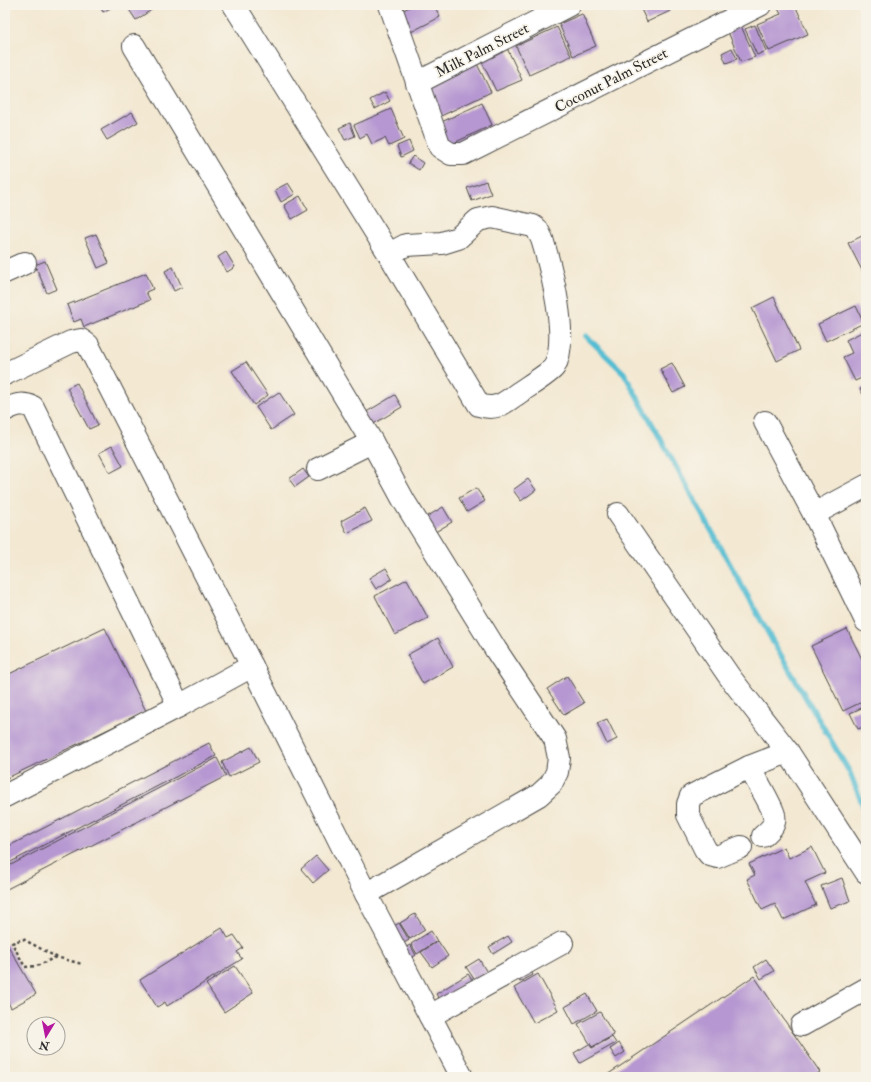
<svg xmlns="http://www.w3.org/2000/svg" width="871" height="1082" font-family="'IM FELL Double Pica',serif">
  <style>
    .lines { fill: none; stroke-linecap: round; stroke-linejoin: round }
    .stream { stroke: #55bdd2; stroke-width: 5.5 }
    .building { fill: #b697d1 }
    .minor-casing { stroke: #494744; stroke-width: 24 }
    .path { stroke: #494744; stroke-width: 2.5; stroke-dasharray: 3 3; stroke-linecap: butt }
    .minor { stroke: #fff; stroke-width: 22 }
    .labels { text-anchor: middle; stroke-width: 3.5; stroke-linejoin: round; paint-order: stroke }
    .street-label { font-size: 15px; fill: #2b2b2b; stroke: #f7f3e8 }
  </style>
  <rect width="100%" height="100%" fill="#f7f3e8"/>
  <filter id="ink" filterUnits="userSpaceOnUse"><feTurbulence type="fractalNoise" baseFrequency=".025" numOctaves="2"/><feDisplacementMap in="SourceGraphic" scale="8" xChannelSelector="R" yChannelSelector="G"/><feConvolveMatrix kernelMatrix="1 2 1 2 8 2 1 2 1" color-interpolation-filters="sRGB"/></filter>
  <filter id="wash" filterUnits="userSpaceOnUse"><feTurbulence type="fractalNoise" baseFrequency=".012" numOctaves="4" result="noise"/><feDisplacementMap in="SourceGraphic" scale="16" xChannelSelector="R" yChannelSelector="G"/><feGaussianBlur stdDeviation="0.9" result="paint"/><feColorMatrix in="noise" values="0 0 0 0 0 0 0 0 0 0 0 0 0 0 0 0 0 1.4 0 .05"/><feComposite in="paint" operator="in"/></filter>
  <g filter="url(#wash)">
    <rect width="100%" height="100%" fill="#f3e8d2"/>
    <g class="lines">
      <!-- stream -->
      <polyline class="stream" points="586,336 624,373 772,640 850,773 866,813"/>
    </g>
    <g id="blocks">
      <!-- building -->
      <g class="building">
        <polygon points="99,5 116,5 103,12"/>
        <polygon points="126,5 159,5 136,20"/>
        <polygon points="413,5 434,5 440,17 409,33 398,13"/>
        <polygon points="639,5 667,5 670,11 647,22"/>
        <polygon points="710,5 720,5 712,9"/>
        <polygon points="724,5 741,5 727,12"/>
        <polygon points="782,5 795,5 808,34 769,51 757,24 781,14 777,7"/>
        <polygon points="582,14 596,46 573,56 559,24"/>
        <polygon points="755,25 766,51 757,55 745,29"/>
        <polygon points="741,26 755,57 741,62 728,32"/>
        <polygon points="557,27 571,56 529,75 516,46"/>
        <polygon points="506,46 522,80 496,91 480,58"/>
        <polygon points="732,48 737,59 726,63 722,53"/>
        <polygon points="476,62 491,92 441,116 426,87"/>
        <polygon points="385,92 390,101 375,109 370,100"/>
        <polygon points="482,103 492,125 443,148 433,126"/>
        <polygon points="391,109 404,139 389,146 385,138 372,144 367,134 360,138 354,125"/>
        <polygon points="132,112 138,122 107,140 101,130"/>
        <polygon points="350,123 355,136 345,140 339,128"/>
        <polygon points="409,141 413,151 401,157 397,146"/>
        <polygon points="413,156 423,163 419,170 408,163"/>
        <polygon points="486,181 491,194 472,201 467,188"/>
        <polygon points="288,183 295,194 281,202 275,190"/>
        <polygon points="300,196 308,210 292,219 284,205"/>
        <polygon points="96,234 109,263 98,268 85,238"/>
        <polygon points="866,234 866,278 848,243"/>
        <polygon points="226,252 235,267 227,272 218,257"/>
        <polygon points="45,261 57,289 47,293 35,265"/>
        <polygon points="173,267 182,287 174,291 165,271"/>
        <polygon points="146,273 153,289 146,292 150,300 84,327 81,319 74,322 67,305"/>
        <polygon points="774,297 799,350 777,361 752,308"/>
        <polygon points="856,306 864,323 826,341 818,324"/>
        <polygon points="866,330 866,376 855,381 843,357 852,353 846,340"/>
        <polygon points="246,362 268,395 254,405 232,371"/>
        <polygon points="672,363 685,387 673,393 660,369"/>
        <polygon points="77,383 98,425 89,429 67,388"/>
        <polygon points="866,386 866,400 860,389"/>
        <polygon points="279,392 294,415 271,430 256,407"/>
        <polygon points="395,395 402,407 370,426 363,414"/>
        <polygon points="112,446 123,466 110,473 99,453"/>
        <polygon points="303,469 309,477 295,487 289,479"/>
        <polygon points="528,479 536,490 521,501 513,490"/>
        <polygon points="476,488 485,501 467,512 459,498"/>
        <polygon points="443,507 452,522 432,534 423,519"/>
        <polygon points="365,508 372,521 347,533 341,521"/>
        <polygon points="386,568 392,579 376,589 369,578"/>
        <polygon points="407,579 428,618 395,635 375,596"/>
        <polygon points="105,628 146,711 5,779 5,676"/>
        <polygon points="847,629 866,667 866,700 843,711 811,646"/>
        <polygon points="438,638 453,667 423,684 407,655"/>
        <polygon points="567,676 584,703 564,715 547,689"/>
        <polygon points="866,706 866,726 858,729 850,713"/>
        <polygon points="607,719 617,739 607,744 597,723"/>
        <polygon points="209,743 216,756 5,865 5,848"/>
        <polygon points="251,747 259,762 229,777 222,762"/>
        <polygon points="217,758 226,776 5,890 5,868"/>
        <polygon points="784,847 789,858 812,847 825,873 805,882 816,905 783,920 775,904 762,910 747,879 755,875 749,864"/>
        <polygon points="316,856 328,870 313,883 301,869"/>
        <polygon points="842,878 850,901 830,908 821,886"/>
        <polygon points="415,914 425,930 410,939 400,923"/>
        <polygon points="399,923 409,940 397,947 387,930"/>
        <polygon points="222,928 228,938 234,935 243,948 237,952 242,959 167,1006 165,1002 157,1007 140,980"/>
        <polygon points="431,931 437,941 417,954 411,944"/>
        <polygon points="508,936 512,942 493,954 489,947"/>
        <polygon points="438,941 448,956 432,967 421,952"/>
        <polygon points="7,944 36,994 11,1008 5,997 5,945"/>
        <polygon points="410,945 416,955 406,961 399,951"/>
        <polygon points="479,959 488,974 476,982 466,967"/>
        <polygon points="766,959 774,971 761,979 754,967"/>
        <polygon points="235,966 253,993 224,1012 206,984"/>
        <polygon points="529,968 533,975 520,982 516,975"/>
        <polygon points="468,974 472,980 440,1000 436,994"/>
        <polygon points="538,974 558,1010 534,1023 514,988"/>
        <polygon points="754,976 820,1072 813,1077 604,1077"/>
        <polygon points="587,994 597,1011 574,1024 565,1007"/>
        <polygon points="600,1012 614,1035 592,1047 578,1024"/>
        <polygon points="612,1037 616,1043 580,1063 574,1053 589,1044 592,1048"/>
        <polygon points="619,1043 625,1052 616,1058 610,1049"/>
      </g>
    </g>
  </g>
  <g filter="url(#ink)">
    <use href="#blocks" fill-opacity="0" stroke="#494744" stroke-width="1"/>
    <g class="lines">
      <!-- minor casing -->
      <g class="minor-casing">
        <g id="minor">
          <path d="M 234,5 L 389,254 L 479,405 C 498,411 505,402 520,392 C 527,387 550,373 554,367 C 570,340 551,268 542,239 L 537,229 L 533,226 L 492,217 L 478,220 L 458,238 L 442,243 L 406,245 L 389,254"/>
          <polyline points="390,5 440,147 451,154 463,154 760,5"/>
          <polyline points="134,46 372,442 404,501 496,650 555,739 559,758 557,772 551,784 539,795 366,894"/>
          <polyline points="417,83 569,5"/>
          <polyline points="5,272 25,263"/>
          <polyline points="5,374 71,342 81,340 88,345 252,666 366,894 462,1077"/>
          <path d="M 5,410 C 15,405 22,402 33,407 L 179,706 L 252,666"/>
          <polyline points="765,422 814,514 866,621"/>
          <polyline points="318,469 372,442"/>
          <polyline points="618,514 729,676 788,752 866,872"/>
          <polyline points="814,514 866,486"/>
          <path d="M 749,767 C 754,776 773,807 774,815 C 776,825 770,830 763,836"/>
          <polyline points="5,796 179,706"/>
          <polyline points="741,847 717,857 710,855 705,849 688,815 688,804 691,796 749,767 788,752"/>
          <polyline points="430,1016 562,943"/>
          <polyline points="802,1025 866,989"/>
        </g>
      </g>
      <!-- path -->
      <polyline class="path" points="56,957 37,966 25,967 12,943 23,939 56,957 82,964"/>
      <!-- minor -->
      <use href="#minor" class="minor"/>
    </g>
  </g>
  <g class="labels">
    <!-- street labels -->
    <g class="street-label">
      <text transform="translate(482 50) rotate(-27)" y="5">Milk Palm Street</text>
      <text transform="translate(611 80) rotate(-27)" y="5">Coconut Palm Street</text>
    </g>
  </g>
  <!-- margin -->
  <rect width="871" height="1082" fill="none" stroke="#f7f3e8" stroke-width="20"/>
  <!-- north arrow -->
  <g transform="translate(46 1036) rotate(190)"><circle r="19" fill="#f7f3e8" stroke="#a5a39c"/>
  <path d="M0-3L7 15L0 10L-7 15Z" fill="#b5179e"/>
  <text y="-6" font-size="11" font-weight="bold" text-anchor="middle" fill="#2b2b2b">N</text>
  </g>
</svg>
